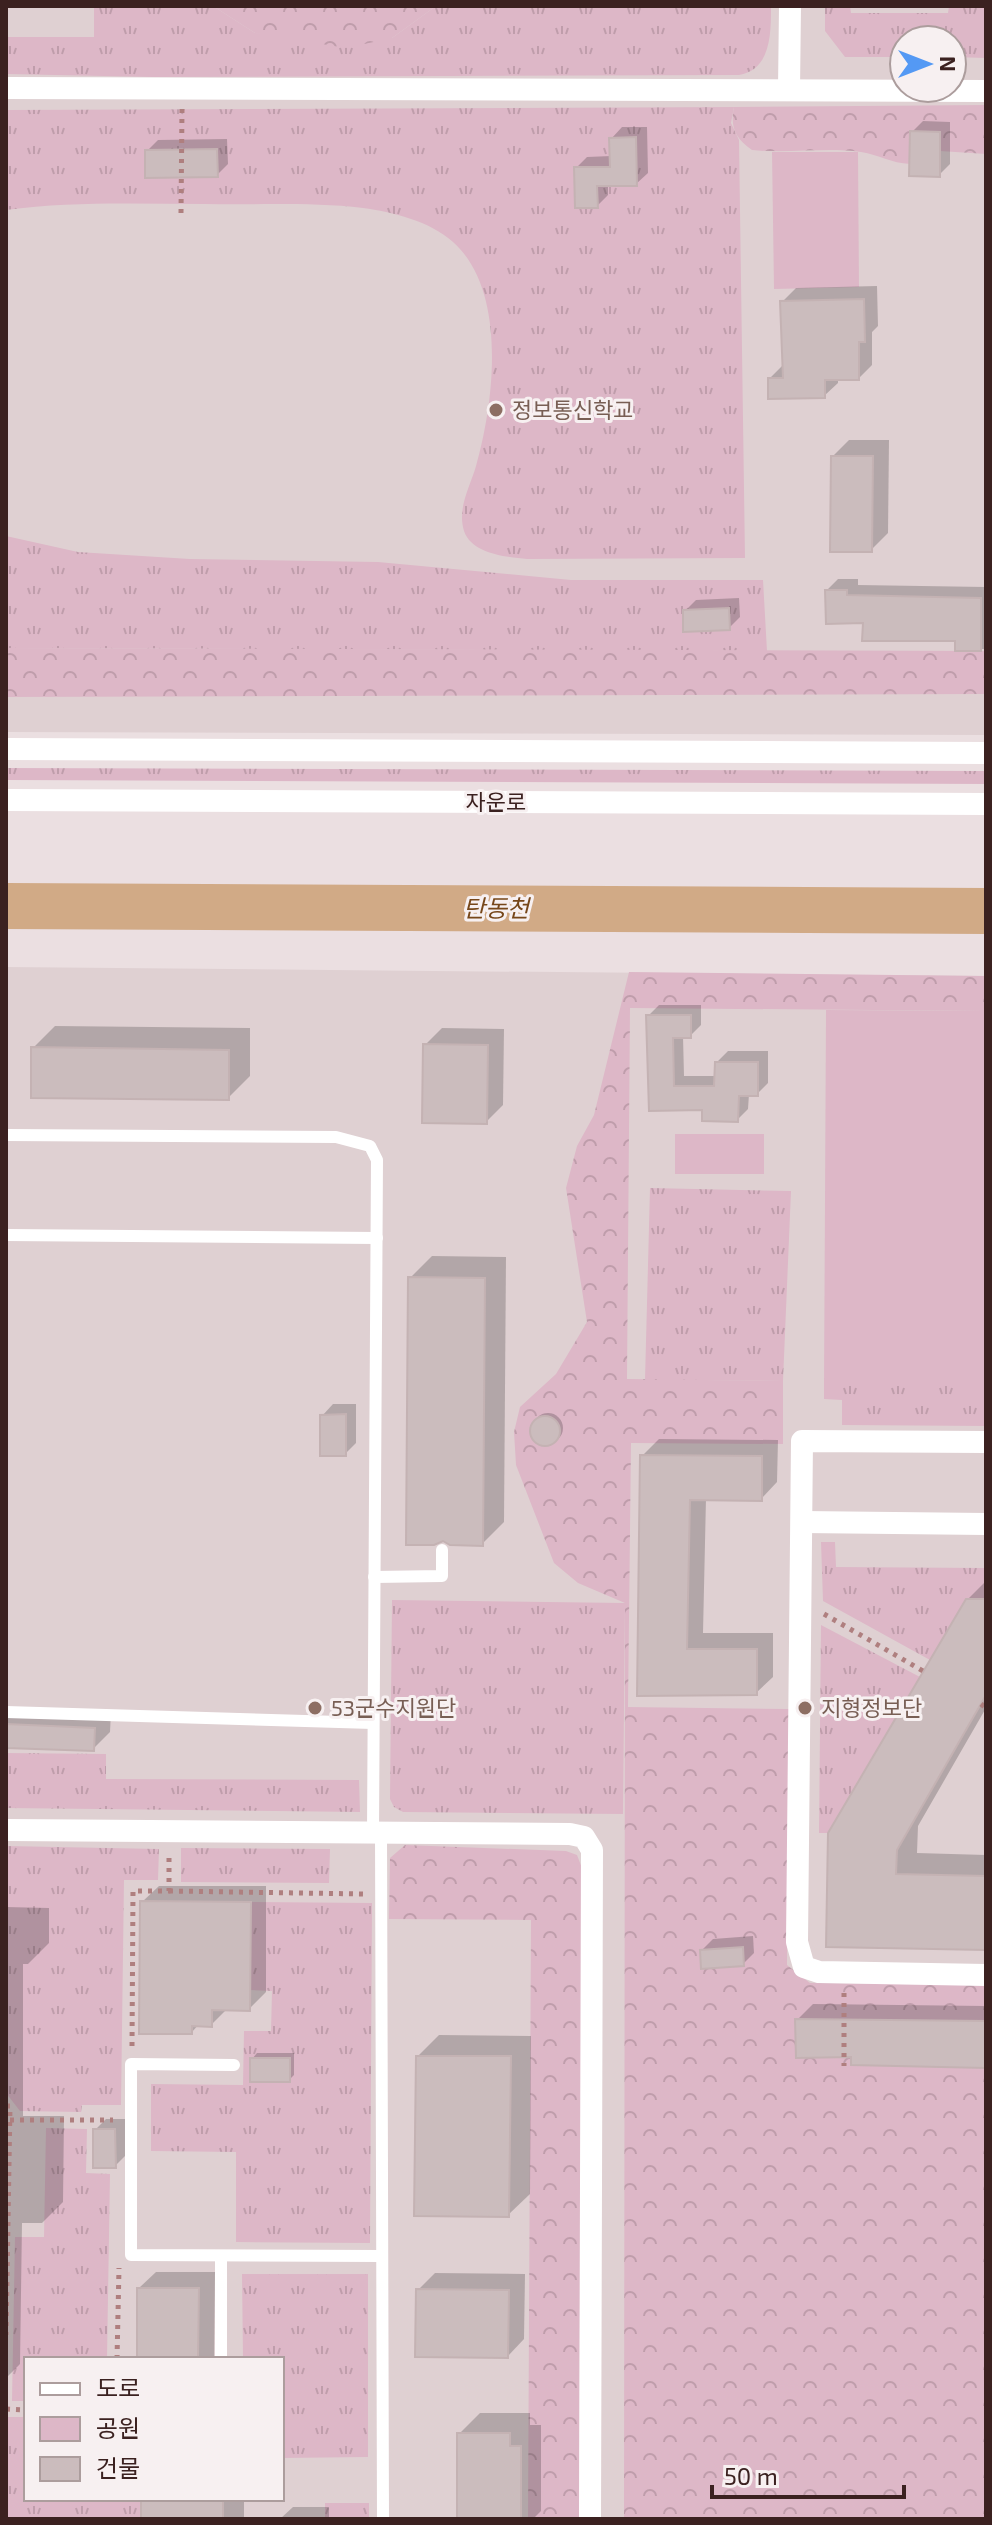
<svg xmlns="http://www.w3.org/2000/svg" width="992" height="2525" font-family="'Exo 2','Noto Sans KR',sans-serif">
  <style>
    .built { fill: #dfd0d2; fill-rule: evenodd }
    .grass { fill: url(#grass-tufts) }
    .forest { fill: url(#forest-crowns) }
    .park { fill: #ddb7c7 }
    .shadow { fill: #0003 }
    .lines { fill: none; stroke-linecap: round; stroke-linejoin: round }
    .river { stroke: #d1aa86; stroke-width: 46 }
    .building { fill: #cbbcbd; stroke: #c4b2b3; stroke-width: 2 }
    .path { stroke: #af7f7f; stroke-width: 5; stroke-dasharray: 4 6; stroke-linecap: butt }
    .service { stroke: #fff; stroke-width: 12 }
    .minor { stroke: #fff; stroke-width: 22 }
    .tertiary { stroke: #fff; stroke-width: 22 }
    .education-dot { fill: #8d6e63; stroke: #f7f0f1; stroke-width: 3 }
    .labels { text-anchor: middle; stroke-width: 6; stroke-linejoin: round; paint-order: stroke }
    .education-label { font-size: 22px; fill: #785e54; stroke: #f7f0f1; text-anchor: start }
    .street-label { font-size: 22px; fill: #3b2120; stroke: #f7f0f1 }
    .water-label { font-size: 24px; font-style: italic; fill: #77471a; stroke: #f7f0f1 }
  </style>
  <defs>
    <pattern id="grass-tufts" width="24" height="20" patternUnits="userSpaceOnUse" patternTransform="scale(2)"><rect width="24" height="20" fill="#ddb7c7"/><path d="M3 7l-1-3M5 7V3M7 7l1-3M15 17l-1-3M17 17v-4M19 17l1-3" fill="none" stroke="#bf9dab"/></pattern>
    <pattern id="forest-crowns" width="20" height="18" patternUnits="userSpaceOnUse" patternTransform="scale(2)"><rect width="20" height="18" fill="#ddb7c7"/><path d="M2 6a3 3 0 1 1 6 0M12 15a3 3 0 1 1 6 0" fill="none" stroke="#bf9dab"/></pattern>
  </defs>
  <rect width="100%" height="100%" fill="#ebdfe1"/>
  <!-- built -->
  <g class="built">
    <path d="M 6,6 L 986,6 L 986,735 L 6,732 ZM 904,40 L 952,40 L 952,88 L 904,88 Z"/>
    <path d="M 6,967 L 986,976 L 986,2519 L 6,2519 ZM 26,2359 L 282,2359 L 282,2499 L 26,2499 Z"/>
  </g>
  <!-- grass -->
  <g class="grass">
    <path d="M 94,6 L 213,6 L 255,33 L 392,38 L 436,6 L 771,6 C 771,30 772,70 739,75 L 153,77 L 6,74 L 6,37 L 94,37 Z"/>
    <polygon points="825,6 850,6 851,13 948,13 949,6 986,6 986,58 952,57 952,40 904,40 904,57 845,57 825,31"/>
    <path d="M 734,107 L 731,123 L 739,140 L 745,558 L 527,559 C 506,557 472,554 464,531 C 457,508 470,487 476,466 C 494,403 508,291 453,242 C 430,221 392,212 363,208 C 311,202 257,205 205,204 C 139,204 72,201 6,210 L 6,110 Z"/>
    <polygon points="6,536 78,552 190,559 378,562 571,580 763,580 767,651 6,648"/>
    <polygon points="6,768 986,771 986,784 6,780"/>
    <polygon points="650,1188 791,1191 783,1381 645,1380"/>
    <polygon points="824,1386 986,1386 986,1426 842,1425 842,1400 824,1399"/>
    <polygon points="821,1542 835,1542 836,1567 986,1568 986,1599 966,1599 930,1660 823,1601"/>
    <polygon points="392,1600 625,1603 623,1814 403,1812 394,1807 390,1799"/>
    <polygon points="821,1625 920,1677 828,1833 819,1833"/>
    <polygon points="6,1753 106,1754 106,1779 359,1780 360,1812 6,1808"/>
    <polygon points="6,1846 159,1849 158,1880 124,1880 121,2105 82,2105 81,2112 20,2111 6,2093"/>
    <polygon points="181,1848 330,1849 329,1883 181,1882"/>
    <polygon points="251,1902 372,1903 370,2243 236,2242 236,2152 151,2151 151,2084 243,2085 244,2031 271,2031 272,1991 250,1990"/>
    <polygon points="46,2128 87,2129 86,2173 110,2174 107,2359 26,2359 26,2401 12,2401 15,2237 44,2237"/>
    <polygon points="242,2274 368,2274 368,2457 282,2458 282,2359 243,2359"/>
    <polygon points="6,2417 26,2417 26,2499 141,2499 141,2519 6,2519"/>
    <rect x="325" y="2503" width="44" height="16"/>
  </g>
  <!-- forest -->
  <g class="forest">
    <polygon points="213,6 436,6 392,38 346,48 255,33"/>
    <path d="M 986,105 L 986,154 L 940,151 L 939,132 L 911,131 L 910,164 C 891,163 879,155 861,152 C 825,147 788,154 752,150 C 735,138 730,127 734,107 Z"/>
    <polygon points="6,648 986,651 986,694 6,697"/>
    <polygon points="629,972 986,976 986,1011 630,1008 627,1379 783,1381 783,1444 631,1443 628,1707 789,1709 787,1965 810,1983 986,1985 986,2519 624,2519 625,1603 578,1583 554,1563 516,1465 514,1432 520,1407 556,1374 587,1322 566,1188 577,1146 594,1115"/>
    <polygon points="405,1845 566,1851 577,1855 582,1868 579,2519 528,2519 531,1920 389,1919 390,1858"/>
  </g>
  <!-- park -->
  <g class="park">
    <polygon points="772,152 858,152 859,287 774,289"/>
    <polygon points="826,1010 986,1011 986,1386 824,1386"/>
    <rect x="675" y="1134" width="89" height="40"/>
  </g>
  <!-- shadow -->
  <g class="shadow">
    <polygon points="923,121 950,122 950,164 939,175 912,132"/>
    <polygon points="622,127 647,127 648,173 636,184 608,184 608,195 597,206 576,168 587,157 611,156 611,139"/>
    <polygon points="227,139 228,164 217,175 147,151 158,140"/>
    <polygon points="877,286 878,326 872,332 872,365 859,378 838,378 838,383 824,396 770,378 784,364 782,302 796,288"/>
    <polygon points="849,440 889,440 888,533 871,550 833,456"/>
    <polygon points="838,579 858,579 858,585 986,587 986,649 957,649 957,639 865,621 827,590"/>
    <polygon points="739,598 740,617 729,628 685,611 696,600"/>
    <polygon points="659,1005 701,1005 701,1025 690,1036 683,1036 684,1076 716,1076 717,1062 728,1051 768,1051 768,1083 757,1094 749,1094 748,1109 737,1120 704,1108 651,1109 648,1016"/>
    <polygon points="55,1026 250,1028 250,1076 228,1098 33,1048"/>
    <polygon points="442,1028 504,1029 503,1105 486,1122 425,1045"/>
    <polygon points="432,1256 506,1257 504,1522 482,1544 410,1278"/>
    <polygon points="333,1404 356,1404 356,1443 345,1454 322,1416"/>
    <circle cx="548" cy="1428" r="15"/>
    <polygon points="659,1439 778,1440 777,1482 761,1499 706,1498 703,1633 773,1633 773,1677 756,1693 639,1694 642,1456"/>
    <polygon points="986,1581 986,1708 918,1826 917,1853 986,1855 986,1948 828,1945 967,1600"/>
    <polygon points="6,1708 111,1712 110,1732 93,1749 6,1746"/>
    <polygon points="159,1886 266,1886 266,1992 249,2009 227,2009 211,2025 199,2024 192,2032 142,1902"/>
    <polygon points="6,1907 49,1908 49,1943 28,1964 23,1964 23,2116 64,2116 63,2202 42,2223 22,2223 20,2364 6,2378"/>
    <polygon points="753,1936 754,1953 743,1964 702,1950 713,1939"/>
    <polygon points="813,2004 986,2006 986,2065 853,2055 797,2020"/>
    <polygon points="439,2035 531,2036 530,2194 508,2215 418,2056"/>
    <polygon points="257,2053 294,2053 294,2075 289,2080 252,2059"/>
    <polygon points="106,2119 125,2119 126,2155 115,2166 95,2130"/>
    <polygon points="156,2272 215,2272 214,2359 139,2359 139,2288"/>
    <polygon points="435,2273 525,2274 524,2339 508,2356 418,2290"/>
    <polygon points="480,2413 530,2413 530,2425 541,2425 541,2511 533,2519 459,2519 459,2434"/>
    <rect x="143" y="2499" width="101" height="20"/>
    <polygon points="293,2507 329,2507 329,2519 280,2519"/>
  </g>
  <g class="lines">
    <!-- river -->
    <polyline class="river" points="6,906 986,911"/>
  </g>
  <!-- building -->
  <g class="building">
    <polygon points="910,131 940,132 940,177 909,176"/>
    <polygon points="636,137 637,186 597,186 598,208 575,208 574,167 610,167 609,138"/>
    <polygon points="217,149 218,177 145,178 145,150"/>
    <polygon points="864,299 865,342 859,342 859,380 825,380 825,398 768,399 768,378 783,378 780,301"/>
    <polygon points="831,456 873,456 872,552 830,552"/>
    <polygon points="825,590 847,590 847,595 981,598 981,651 955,651 955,641 862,641 863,623 826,624"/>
    <polygon points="729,608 730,630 683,632 683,610"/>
    <polygon points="646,1015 691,1015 691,1038 673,1038 674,1086 714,1086 715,1062 758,1062 758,1096 739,1096 738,1122 702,1121 702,1110 649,1111"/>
    <polygon points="423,1044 488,1045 487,1124 422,1123"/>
    <polygon points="31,1047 229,1050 229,1100 31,1098"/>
    <polygon points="408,1277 485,1278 483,1546 450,1545 443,1541 434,1545 406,1545"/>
    <polygon points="346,1414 346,1456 320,1456 320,1415"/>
    <circle cx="545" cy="1431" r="15"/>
    <polygon points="640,1455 762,1456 762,1501 690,1500 687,1649 757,1649 757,1695 637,1696"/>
    <polygon points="966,1599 986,1599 986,1695 897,1850 896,1874 986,1876 986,1950 826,1947 828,1833"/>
    <polygon points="6,1724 95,1728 94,1751 6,1748"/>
    <polygon points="140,1901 251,1902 250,2011 212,2010 212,2027 192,2026 192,2034 139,2034"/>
    <polygon points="743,1947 744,1966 701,1969 700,1950"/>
    <polygon points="795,2019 986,2021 986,2068 851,2065 851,2057 796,2058"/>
    <polygon points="416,2056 511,2056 509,2217 414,2216"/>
    <rect x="250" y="2058" width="40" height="24"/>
    <polygon points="93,2129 115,2129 116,2168 93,2168"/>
    <polygon points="137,2288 199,2288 198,2359 137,2359"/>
    <polygon points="416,2289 509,2290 508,2358 415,2357"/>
    <polygon points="457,2433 510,2433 510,2446 521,2446 521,2519 457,2519"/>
    <rect x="141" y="2499" width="82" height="20"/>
  </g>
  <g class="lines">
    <!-- path -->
    <g class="path">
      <polyline points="181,213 182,109"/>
      <polyline points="824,1614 923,1671"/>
      <polyline points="981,1704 986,1708"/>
      <polyline points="169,1891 364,1894"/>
      <polyline points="844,1993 844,2066"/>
      <polyline points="132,2046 133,1891 169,1891 169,1852"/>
      <polyline points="6,2106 10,2106 6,2335"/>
      <polyline points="10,2120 113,2120"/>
      <polyline points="117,2359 119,2268"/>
      <polyline points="6,2409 26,2410"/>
    </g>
    <!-- service -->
    <g class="service">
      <polyline points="6,1135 336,1137 370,1146 377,1160 373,1833"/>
      <polyline points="6,1235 377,1238"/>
      <polyline points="374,1577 442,1576 442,1550"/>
      <polyline points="6,1712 373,1723"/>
      <polyline points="381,1833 383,2519"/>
      <polyline points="234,2065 131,2064 131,2255 382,2256"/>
      <polyline points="221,2359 221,2256"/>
    </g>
    <!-- minor -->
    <g class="minor">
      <polyline points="6,88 986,91"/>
      <polyline points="789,89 790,6"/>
      <polyline points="986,1442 802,1441 797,1942 804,1967 819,1972 986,1975"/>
      <polyline points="802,1522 986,1524"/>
      <polyline points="6,1830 570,1834 584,1837 592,1850 590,2519"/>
    </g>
    <!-- tertiary -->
    <g class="tertiary">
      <polyline points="6,749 986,753"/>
      <polyline points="6,800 986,804"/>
    </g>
  </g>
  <!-- markers -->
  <g class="education-dot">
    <circle cx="496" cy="410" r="8"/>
    <circle cx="315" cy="1708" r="8"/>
    <circle cx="805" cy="1708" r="8"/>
  </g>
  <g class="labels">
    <!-- education labels -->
    <g class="education-label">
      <text x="512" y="418">정보통신학교</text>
      <text x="331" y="1716">53군수지원단</text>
      <text x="821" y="1716">지형정보단</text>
    </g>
    <!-- street labels -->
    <g class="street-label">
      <text x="496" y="810">자운로</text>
    </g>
    <!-- water labels -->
    <g class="water-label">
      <text x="496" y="917">탄동천</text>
    </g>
  </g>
  <!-- border -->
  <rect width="992" height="2525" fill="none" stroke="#3b2120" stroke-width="16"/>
  <!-- legend -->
  <rect x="24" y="2357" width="260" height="144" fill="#f7f0f1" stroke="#ac9d9d" stroke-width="2"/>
  <rect x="40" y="2383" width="40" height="12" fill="#ffffff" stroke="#ac9d9d" stroke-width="2"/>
  <text x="96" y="2397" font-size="24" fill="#3b2120">도로</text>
  <rect x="40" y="2417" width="40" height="24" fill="#ddb7c7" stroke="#ac9d9d" stroke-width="2"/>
  <text x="96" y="2437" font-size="24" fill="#3b2120">공원</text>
  <rect x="40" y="2457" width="40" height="24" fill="#cbbcbd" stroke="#ac9d9d" stroke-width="2"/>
  <text x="96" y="2477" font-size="24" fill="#3b2120">건물</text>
  <!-- north arrow -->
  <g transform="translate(928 64) rotate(90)"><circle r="38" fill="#f7f0f1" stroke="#ac9d9d" stroke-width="2"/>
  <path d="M0-6L14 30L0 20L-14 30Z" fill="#5499f4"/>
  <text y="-12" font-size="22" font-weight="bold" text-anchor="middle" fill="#3b2120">N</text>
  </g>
  <!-- scale -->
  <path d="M712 2485v12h192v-12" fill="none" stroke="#3b2120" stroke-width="4"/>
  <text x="724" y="2485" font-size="24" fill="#3b2120" stroke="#f7f0f1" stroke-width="6" paint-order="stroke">50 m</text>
</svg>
